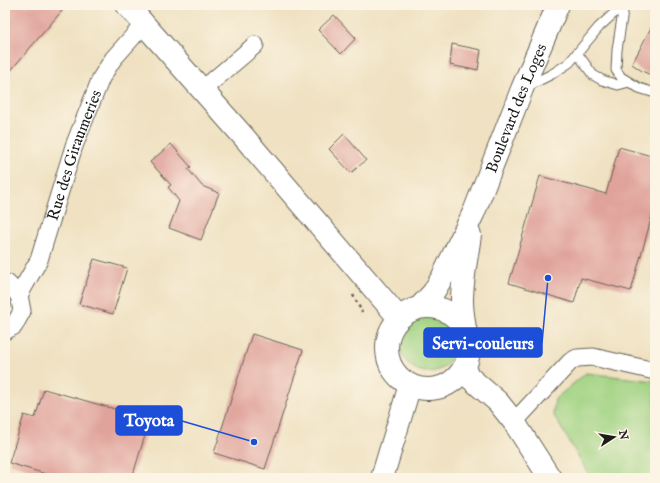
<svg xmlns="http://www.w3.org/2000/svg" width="660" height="483" font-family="'IM FELL English',serif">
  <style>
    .green { fill: #a2d383; stroke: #5f7850 }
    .building { fill: #e0a39b }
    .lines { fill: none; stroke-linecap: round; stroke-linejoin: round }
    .lane-casing { stroke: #666156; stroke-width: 11 }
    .street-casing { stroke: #666156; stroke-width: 19 }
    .secondary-casing { stroke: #666156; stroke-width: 24 }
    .path { stroke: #666156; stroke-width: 2.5; stroke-dasharray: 3 3; stroke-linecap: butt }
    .lane { stroke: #fff; stroke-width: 9 }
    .street { stroke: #fff; stroke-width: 17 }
    .secondary { stroke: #fff; stroke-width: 22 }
    .labels { text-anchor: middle; stroke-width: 3; stroke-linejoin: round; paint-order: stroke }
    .street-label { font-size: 16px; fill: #1c1c1c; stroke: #fcf5e5 }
    .leader { fill: none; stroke: #1d4ed8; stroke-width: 1.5 }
    .callout-dot { fill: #1d4ed8; stroke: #fcf5e5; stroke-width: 1.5 }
    .callout { fill: #1d4ed8; stroke: #1d4ed8; stroke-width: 1.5 }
    .callout-label { font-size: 17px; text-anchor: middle; font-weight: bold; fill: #fff }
  </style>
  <rect width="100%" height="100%" fill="#fcf5e5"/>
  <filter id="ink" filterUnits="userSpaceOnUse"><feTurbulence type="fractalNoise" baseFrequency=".025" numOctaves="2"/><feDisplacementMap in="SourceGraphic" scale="8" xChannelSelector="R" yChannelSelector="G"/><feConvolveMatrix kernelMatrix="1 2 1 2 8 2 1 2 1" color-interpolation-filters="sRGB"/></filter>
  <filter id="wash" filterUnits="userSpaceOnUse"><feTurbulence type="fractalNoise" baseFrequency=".012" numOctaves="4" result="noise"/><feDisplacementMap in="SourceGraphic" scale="16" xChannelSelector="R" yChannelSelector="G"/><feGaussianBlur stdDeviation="0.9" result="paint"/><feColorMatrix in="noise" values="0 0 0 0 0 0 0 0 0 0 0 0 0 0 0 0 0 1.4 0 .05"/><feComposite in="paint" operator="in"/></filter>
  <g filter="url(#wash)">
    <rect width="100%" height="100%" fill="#efe1c1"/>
    <!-- green -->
    <g class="green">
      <circle cx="428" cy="344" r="28"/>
      <polygon points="586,373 655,381 655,478 591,478 553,414 555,399"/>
    </g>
    <g id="blocks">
      <!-- building -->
      <g class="building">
        <polygon points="5,5 67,5 5,77"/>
        <polygon points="334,15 356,38 341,54 318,30"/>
        <polygon points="655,20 655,77 642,71 632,64"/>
        <polygon points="452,44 481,50 478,70 469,68 469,69 450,65"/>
        <polygon points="344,134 366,160 351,173 329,149"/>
        <polygon points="171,144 191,167 188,169 202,186 219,193 201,240 169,228 179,201 168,187 171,185 150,162"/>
        <polygon points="619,147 655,157 655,205 631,291 581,278 574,303 509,283 540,176 606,194"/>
        <polygon points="94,259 127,268 113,314 79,304"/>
        <polygon points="252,334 303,350 265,469 214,453"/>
        <polygon points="44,389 150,419 132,478 59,478 9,463 24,415 35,418"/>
      </g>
    </g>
  </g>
  <g filter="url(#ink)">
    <use href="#blocks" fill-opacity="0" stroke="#666156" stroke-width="1"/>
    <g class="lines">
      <!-- lane casing -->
      <g class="lane-casing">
        <g id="lane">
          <polyline points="624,5 617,50 616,70 621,77 629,82 639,88 655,93"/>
          <polyline points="577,53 593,75 602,80 618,85 629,82"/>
          <polyline points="526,87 552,74 569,63 599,27 623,5"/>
        </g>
      </g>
      <!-- street casing -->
      <g class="street-casing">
        <g id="street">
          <polyline points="202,90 255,45"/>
          <polyline points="5,283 7,283 19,295 22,311 14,326 5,331"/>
          <path id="s1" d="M 19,295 L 39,260 L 74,146 L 101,78 L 113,59 L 144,24"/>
          <polyline points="514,422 570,362 577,358 593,357 655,371"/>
        </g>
      </g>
      <!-- secondary casing -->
      <g class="secondary-casing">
        <g id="secondary">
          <polyline points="127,5 243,136 399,318"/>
          <path id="s2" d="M 420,307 L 433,293 L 443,276 L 474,212 L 522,89 L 558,5"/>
          <circle cx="428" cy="348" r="41"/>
          <path d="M 465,330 C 464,320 462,311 462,301 C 462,279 467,257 470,235"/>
          <polyline points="462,371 498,402 514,422 550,478"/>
          <polyline points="382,478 410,385"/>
        </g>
      </g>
      <!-- path -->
      <polyline class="path" points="353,295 362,312"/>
      <!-- lane -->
      <use href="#lane" class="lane"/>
      <!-- street -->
      <use href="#street" class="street"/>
      <!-- secondary -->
      <use href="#secondary" class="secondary"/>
    </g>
  </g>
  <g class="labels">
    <!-- street labels -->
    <g class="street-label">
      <text dy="6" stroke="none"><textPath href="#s2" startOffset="222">Boulevard des Loges</textPath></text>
      <text dy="6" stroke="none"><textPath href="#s1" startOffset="151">Rue des Giraumeries</textPath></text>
    </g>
  </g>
  <!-- callouts -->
  <path class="leader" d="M548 278L542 343M254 442L182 421"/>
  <g class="callout-dot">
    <circle cx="548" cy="278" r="4"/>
    <circle cx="254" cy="442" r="4"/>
  </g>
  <g class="callout">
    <rect x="424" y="328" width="118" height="29" rx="4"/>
    <rect x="116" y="406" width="66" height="29" rx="4"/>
  </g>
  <g class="callout-label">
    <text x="483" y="349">Servi-couleurs</text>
    <text x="149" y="426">Toyota</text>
  </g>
  <!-- margin -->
  <rect width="660" height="483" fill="none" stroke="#fcf5e5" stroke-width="20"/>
  <!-- north arrow -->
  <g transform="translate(614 437) rotate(78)" stroke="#fcf5e5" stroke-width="3" paint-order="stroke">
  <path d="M0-3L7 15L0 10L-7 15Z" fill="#1c1c1c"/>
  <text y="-6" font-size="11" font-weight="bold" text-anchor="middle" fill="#1c1c1c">N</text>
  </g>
</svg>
